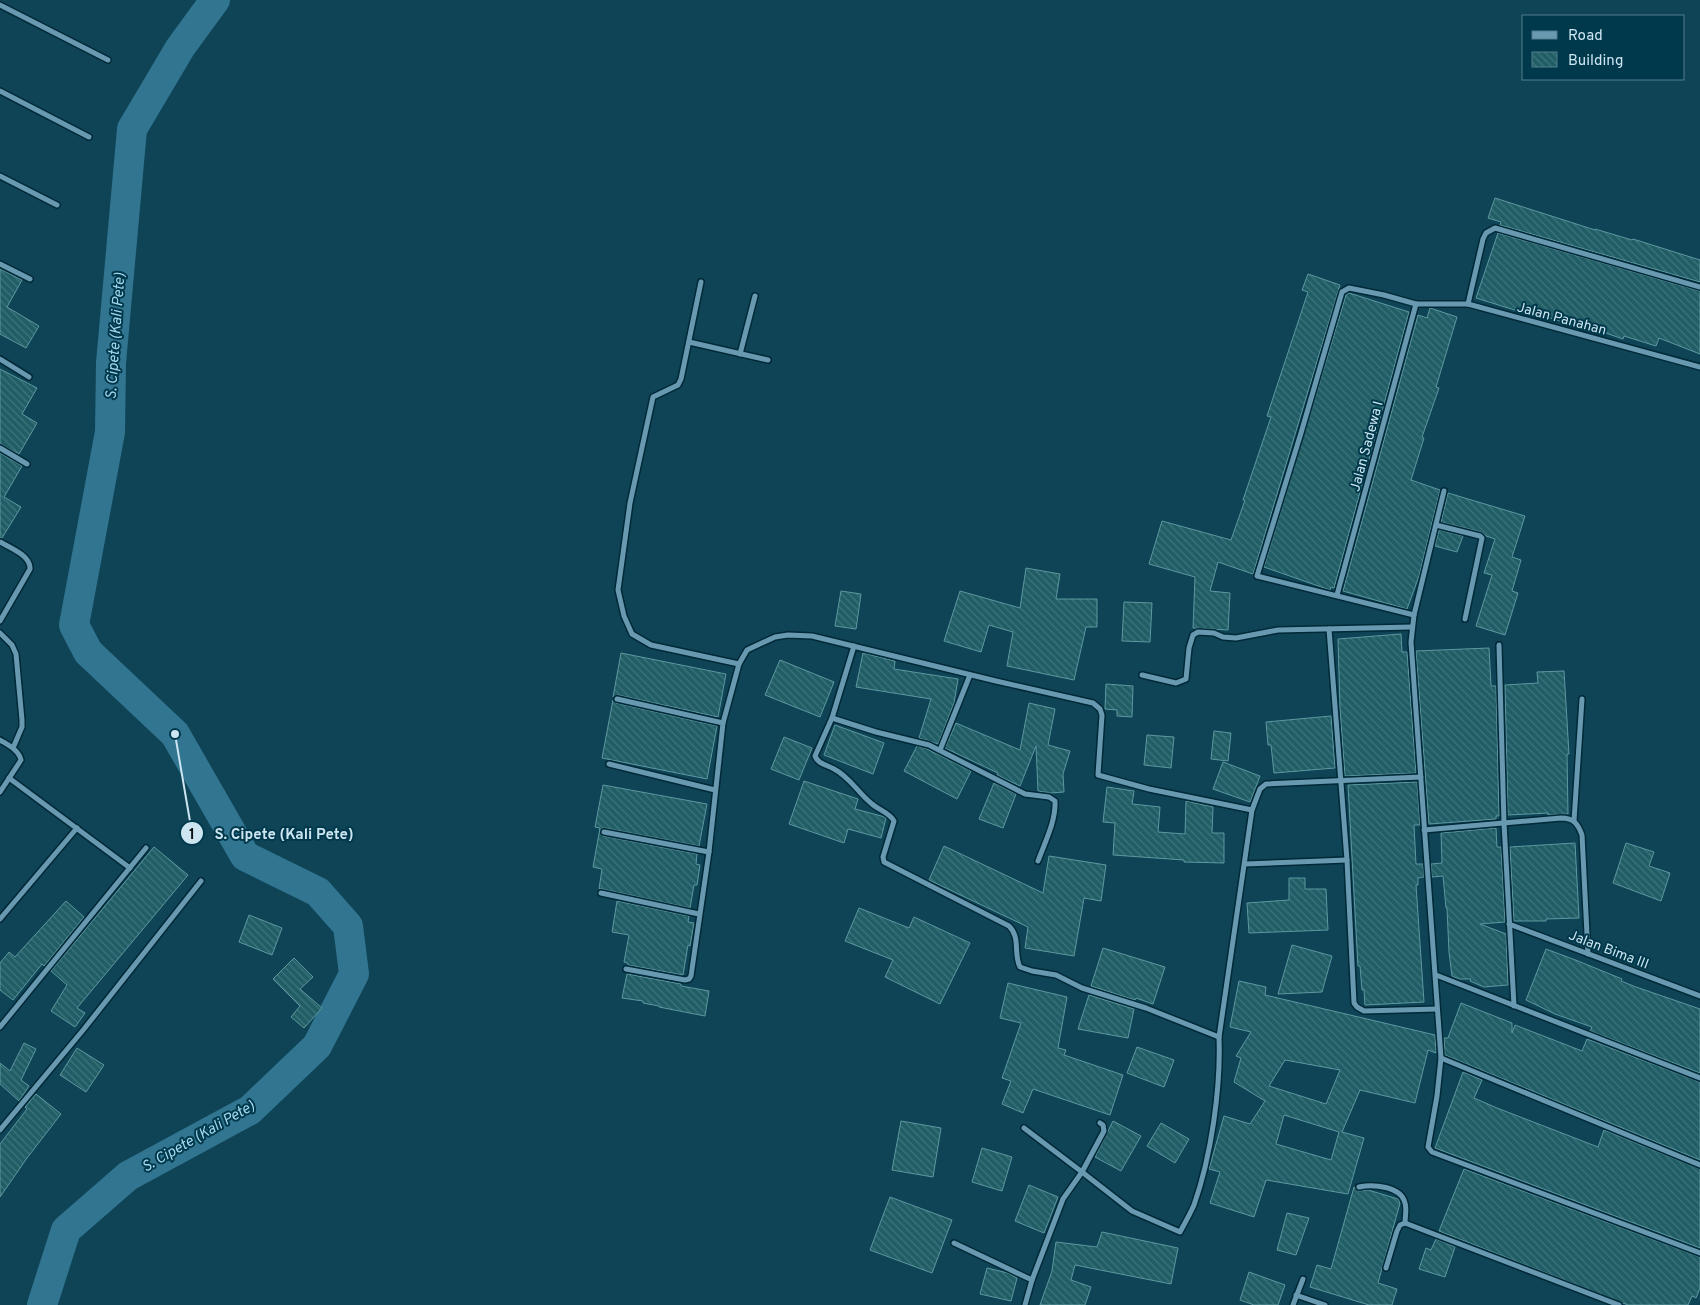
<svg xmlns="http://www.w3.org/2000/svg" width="1700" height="1305" font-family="Overpass,sans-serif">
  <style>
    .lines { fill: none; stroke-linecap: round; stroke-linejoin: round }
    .river { stroke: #327590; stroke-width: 30 }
    .building { fill: url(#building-back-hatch); stroke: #5d98a0; fill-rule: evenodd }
    .street-casing { stroke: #012937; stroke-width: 8 }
    .street { stroke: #6899b0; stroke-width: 5 }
    .labels { text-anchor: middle; stroke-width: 4; stroke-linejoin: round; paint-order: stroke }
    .street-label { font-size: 14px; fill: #cce5f1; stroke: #00394c }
    .water-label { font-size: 15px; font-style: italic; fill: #a3d8f1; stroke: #00394c }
    .leader { fill: none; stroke: #cce5f1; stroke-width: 2 }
    .callout-dot { fill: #cce5f1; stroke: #00394c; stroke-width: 2 }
    .mark-label { font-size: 15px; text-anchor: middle; font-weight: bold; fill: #111 }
    .callout-label { font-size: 15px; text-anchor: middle; font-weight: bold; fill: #cce5f1; stroke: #00394c; stroke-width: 4; stroke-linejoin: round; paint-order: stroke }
  </style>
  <defs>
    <pattern id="building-back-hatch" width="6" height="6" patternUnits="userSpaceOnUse" patternTransform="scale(1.25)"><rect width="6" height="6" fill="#205d65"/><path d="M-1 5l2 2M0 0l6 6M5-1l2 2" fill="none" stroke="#3f747c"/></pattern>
  </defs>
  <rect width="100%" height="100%" fill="#0f4457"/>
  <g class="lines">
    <!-- river -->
    <polyline class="river" points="42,1305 66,1230 128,1176 250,1110 317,1046 354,974 348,926 318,892 245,856 175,734 88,652 74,625 110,432 111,363 132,129 180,48 215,0"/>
  </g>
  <!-- building -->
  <g class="building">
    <polygon points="1495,198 1595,230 1595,229 1632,240 1633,239 1700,260 1700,282 1500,225 1501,222 1488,218"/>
    <polygon points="1498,233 1700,291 1700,354 1659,338 1656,346 1624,336 1623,339 1600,331 1600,334 1535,313 1534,316 1476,298"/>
    <polygon points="0,269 22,280 7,307 39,326 26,348 0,334"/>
    <polygon points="1308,274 1340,285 1253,574 1218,562 1210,591 1230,593 1228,630 1193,628 1195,577 1149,564 1162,521 1231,540 1245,500 1243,500 1271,417 1267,416 1308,292 1302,290"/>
    <polygon points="1349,293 1409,312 1334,588 1331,587 1330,590 1264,567 1346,295"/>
    <polygon points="1430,308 1457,317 1436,387 1439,388 1422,437 1424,438 1411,480 1440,490 1419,576 1407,609 1343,591 1418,315 1427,318"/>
    <polygon points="0,369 37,388 22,414 37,423 19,454 0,444"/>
    <polygon points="0,453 22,466 4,497 21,507 2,538 0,538"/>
    <polygon points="1448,493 1525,516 1512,557 1521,560 1512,591 1518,593 1505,635 1476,626 1492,575 1484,573 1495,539 1486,536 1481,532 1441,522"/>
    <polygon points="1439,530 1463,536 1457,552 1435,546"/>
    <polygon points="1026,568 1060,574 1056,599 1097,599 1097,627 1086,627 1074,680 1007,666 1013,632 989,625 981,652 944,641 960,591 1020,608"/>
    <polygon points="841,591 861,594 856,629 835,626"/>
    <polygon points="1124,602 1152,603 1150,642 1122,641"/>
    <polygon points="1401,634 1402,652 1407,652 1416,773 1345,776 1340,708 1338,639"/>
    <polygon points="1489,648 1491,686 1496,686 1499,816 1496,816 1496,819 1429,824 1416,651"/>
    <polygon points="621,653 726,674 718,717 618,695 613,697"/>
    <polygon points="863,653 895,661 894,669 958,679 954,703 938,744 919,738 931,699 856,687"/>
    <polygon points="780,660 834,682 820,717 765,695"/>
    <polygon points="1564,671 1569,754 1567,754 1568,814 1548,815 1548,813 1508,815 1505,685 1538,683 1537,672"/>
    <polygon points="1106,684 1133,686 1132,717 1117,716 1117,710 1105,709"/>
    <polygon points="613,700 616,703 717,726 707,779 602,758"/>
    <polygon points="1029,703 1055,709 1048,745 1070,751 1063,774 1064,792 1050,793 1038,791 1036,746 1020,786 997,775 998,773 945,748 956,723 1020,750"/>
    <polygon points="1331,716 1335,768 1274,773 1271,745 1268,745 1266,722"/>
    <polygon points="835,725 884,743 873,774 824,755"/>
    <polygon points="1214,731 1231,733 1228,761 1211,759"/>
    <polygon points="1147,735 1174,737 1171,768 1144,765"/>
    <polygon points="784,737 812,748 799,780 771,769"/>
    <polygon points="917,746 927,749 971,771 957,799 904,771"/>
    <polygon points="1223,762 1260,776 1250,802 1213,789"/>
    <polygon points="804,781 858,799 855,809 885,817 886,818 881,838 848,829 844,843 789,824"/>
    <polygon points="1417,782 1420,825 1414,825 1416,864 1423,864 1424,877 1418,878 1418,885 1416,885 1424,1002 1365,1005 1364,990 1362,990 1360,966 1358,966 1348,785"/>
    <polygon points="994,783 1016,794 1003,828 979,819"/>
    <polygon points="603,785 707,804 699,846 605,828 601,829 600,832 603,836 697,854 696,864 700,865 697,885 694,885 690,908 602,889 599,889 602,869 593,867 600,828 595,827"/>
    <polygon points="1107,787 1134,791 1132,804 1160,807 1158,832 1185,834 1186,801 1213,807 1212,833 1224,833 1224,863 1184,862 1184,860 1113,855 1115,823 1103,822"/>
    <polygon points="1496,828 1497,847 1501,847 1505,922 1480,924 1506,934 1508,985 1484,987 1470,981 1471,979 1459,979 1452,976 1449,952 1447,908 1446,908 1443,876 1432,877 1431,864 1442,863 1441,833"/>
    <polygon points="1575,843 1579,918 1546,919 1546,921 1514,921 1510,847"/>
    <polygon points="1626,843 1654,852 1649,866 1670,873 1661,901 1613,883"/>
    <polygon points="944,846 1043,893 1049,856 1106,865 1101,901 1084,898 1074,956 1025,948 1028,927 929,880"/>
    <polygon points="154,847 188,875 77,1008 85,1013 75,1027 51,1011 67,985 51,971"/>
    <polygon points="1289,878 1305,878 1305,889 1326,889 1328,930 1249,933 1247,903 1289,900"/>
    <polygon points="66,901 84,917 44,966 42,964 13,1000 0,990 0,963 9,952 15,957"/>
    <polygon points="617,901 689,916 688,922 694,923 690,946 688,945 683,975 628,965 628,963 624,962 629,935 612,932"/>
    <polygon points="859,908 909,928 914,917 970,943 940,1004 885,977 893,960 845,941"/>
    <polygon points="249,915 282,928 272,955 239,942"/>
    <polygon points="1292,945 1332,956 1322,992 1278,994"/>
    <polygon points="1103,948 1165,967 1153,1004 1136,998 1135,1000 1091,986"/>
    <polygon points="1546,949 1578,961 1622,979 1621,981 1636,987 1700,1009 1700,1073 1590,1031 1592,1027 1555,1014 1526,1000"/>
    <polygon points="294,958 313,977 300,989 322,1008 304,1028 291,1017 300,1006 273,979"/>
    <polygon points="627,974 681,984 681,986 709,991 705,1016 659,1007 659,1006 643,1003 643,1001 622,998"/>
    <path d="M 1239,981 L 1266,987 L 1265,995 L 1435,1035 L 1436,1053 L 1428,1050 L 1415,1103 L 1360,1090 L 1342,1132 L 1364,1138 L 1348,1194 L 1266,1180 L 1254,1217 L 1210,1203 L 1220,1172 L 1209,1169 L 1224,1116 L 1250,1124 L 1265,1101 L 1234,1082 L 1241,1058 L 1236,1056 L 1251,1032 L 1230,1027 ZM 1285,1060 L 1340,1070 L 1326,1104 L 1269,1086 ZM 1284,1115 L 1339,1132 L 1331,1160 L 1276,1144 Z"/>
    <polygon points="1008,983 1067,997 1058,1048 1066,1050 1064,1055 1123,1075 1110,1115 1033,1089 1023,1113 1002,1104 1011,1081 1002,1078 1021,1023 1000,1018"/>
    <polygon points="1089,995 1134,1009 1128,1038 1078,1029"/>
    <polygon points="1461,1003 1512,1023 1512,1033 1515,1025 1582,1051 1587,1039 1700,1082 1700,1160 1445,1055 1444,1038 1448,1038"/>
    <polygon points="24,1043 36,1049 21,1080 29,1086 19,1101 0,1084 0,1063 10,1071"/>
    <polygon points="1137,1047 1174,1060 1164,1087 1127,1073"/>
    <polygon points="77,1048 104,1065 86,1092 60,1075"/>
    <polygon points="1463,1072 1482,1080 1474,1098 1497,1108 1598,1147 1604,1130 1700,1169 1700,1248 1435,1148"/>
    <polygon points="36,1094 61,1114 27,1158 0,1197 0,1144 27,1109 25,1107"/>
    <polygon points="901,1121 941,1128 933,1177 892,1170"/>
    <polygon points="1113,1121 1141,1136 1121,1171 1095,1157"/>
    <polygon points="1161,1123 1189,1139 1175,1163 1147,1146"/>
    <polygon points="982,1148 1012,1157 1002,1191 972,1182"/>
    <polygon points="1464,1169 1700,1257 1700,1288 1696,1298 1692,1296 1688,1305 1628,1305 1439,1231"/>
    <polygon points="1029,1185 1058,1197 1044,1233 1015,1221"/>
    <polygon points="1354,1187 1358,1191 1368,1190 1398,1199 1400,1203 1378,1283 1397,1289 1392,1305 1369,1305 1310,1287 1317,1265 1331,1269"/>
    <polygon points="890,1197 952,1220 932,1273 870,1250"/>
    <polygon points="1287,1213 1309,1218 1296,1255 1277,1250"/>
    <polygon points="1102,1232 1178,1248 1171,1284 1075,1265 1071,1280 1091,1287 1085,1305 1040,1305 1052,1271 1056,1242 1097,1247"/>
    <polygon points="1436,1239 1455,1247 1445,1277 1419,1269 1426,1248 1431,1250"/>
    <polygon points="987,1268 1008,1273 1017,1278 1011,1301 980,1294"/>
    <polygon points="1249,1272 1285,1285 1278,1305 1254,1305 1240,1300"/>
  </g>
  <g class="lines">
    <!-- street casing -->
    <g class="street-casing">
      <g id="street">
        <polyline points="0,5 108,60"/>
        <polyline points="0,91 89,137"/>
        <polyline points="0,176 57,205"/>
        <polyline points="0,264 30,279"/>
        <polyline points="701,282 681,379 678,385 653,397 630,503 618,590 624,616 632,634 651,645 739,664"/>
        <polyline points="1468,304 1483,239 1486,233 1495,228 1700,287"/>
        <polyline points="689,342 768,360"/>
        <polyline points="740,354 755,296"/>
        <polyline points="0,359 29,377"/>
        <polyline points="0,448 27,464"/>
        <polyline points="1444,491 1414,615 1411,642 1441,1058 1437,1096 1428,1147 1432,1152 1700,1253"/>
        <polyline points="1436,525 1480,536 1482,538 1465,619"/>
        <path d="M 0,542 C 11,548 31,556 30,569 L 0,621"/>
        <polyline points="1337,595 1416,304"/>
        <polyline points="1414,615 1257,576 1301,433 1342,292 1349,288 1384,295 1416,304 1468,304 1700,367"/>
        <polyline points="1329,629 1347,860 1354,1003 1357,1007 1364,1011 1437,1009"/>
        <polyline points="0,633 12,645 16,654 22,720 22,727 13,748"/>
        <polyline points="1499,645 1504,823 1514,1006"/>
        <path d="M 854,646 L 832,718 L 815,756 C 818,764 827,765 834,769 C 850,777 858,793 872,804 C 879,810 890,813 894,821 L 883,857 L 884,862 L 1009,926 C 1021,938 1013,953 1020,967 L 1032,971 L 1056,975 L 1082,988 L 1146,1008 L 1219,1037"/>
        <polyline points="1142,675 1176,683 1186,679 1189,648 1193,635 1198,632 1214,633 1223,637 1236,638 1278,630 1412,627"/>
        <polyline points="617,699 723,723"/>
        <path d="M 832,718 L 876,732 L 929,745 L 1025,794 L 1049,797 L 1055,801 C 1056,821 1045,842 1038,861"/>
        <path d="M 0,740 C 8,745 19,750 21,760 L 0,792"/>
        <polyline points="940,750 970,675"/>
        <polyline points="609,764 715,790"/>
        <polyline points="9,778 130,868"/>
        <polyline points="1574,821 1582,699"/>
        <path d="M 1424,830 L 1561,818 C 1574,818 1578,824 1582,835 L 1588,954"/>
        <polyline points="604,832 709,852"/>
        <polyline points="1245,864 1347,860"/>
        <polyline points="601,893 699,914"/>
        <polyline points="0,919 77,828"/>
        <polyline points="1509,924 1700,996"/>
        <polyline points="626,969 685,980 689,979 691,976 709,852 723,723 739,664 747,650 775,637 788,635 812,636 996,681 1093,703 1100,709 1102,715 1098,775 1149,789 1252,810"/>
        <polyline points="1436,975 1700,1078"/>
        <polyline points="0,1027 146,848"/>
        <polyline points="1441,1058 1700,1165"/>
        <polyline points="1024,1128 1082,1172 1104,1131 1103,1125 1100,1123"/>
        <polyline points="0,1130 84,1029 201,881"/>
        <path d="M 1359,1187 C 1373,1184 1401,1186 1405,1203 C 1407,1209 1405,1217 1405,1223"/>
        <polyline points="954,1243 1032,1280"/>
        <polyline points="1386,1268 1397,1231 1400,1225 1405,1223 1619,1305"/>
        <polyline points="1296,1295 1325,1305"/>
        <path d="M 1025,1305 L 1032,1280 L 1063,1199 L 1082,1172 L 1132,1211 L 1180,1232 C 1185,1223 1190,1214 1194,1205 C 1211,1157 1221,1088 1219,1037 L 1252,810 L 1260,789 L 1266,784 L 1421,777"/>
        <polyline points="1293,1305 1303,1279"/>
      </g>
    </g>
    <!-- street -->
    <use href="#street" class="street"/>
  </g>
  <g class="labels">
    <!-- street labels -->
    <g class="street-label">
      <text transform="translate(1562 318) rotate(15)" y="5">Jalan Panahan</text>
      <text transform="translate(1366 446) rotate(-75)" y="5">Jalan Sadewa I</text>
      <text transform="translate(1609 949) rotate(21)" y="5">Jalan Bima III</text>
    </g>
    <!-- water labels -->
    <g class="water-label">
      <text transform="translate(115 336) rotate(-86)" y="5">S. Cipete (Kali Pete)</text>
      <text transform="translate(198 1136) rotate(-30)" y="5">S. Cipete (Kali Pete)</text>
    </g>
  </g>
  <!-- callouts -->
  <path class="leader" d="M175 734L192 833"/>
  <g class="callout-dot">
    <circle cx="175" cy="734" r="5"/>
    <circle cx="192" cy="833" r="12"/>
  </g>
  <g class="mark-label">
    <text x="192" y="839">1</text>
  </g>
  <g class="callout-label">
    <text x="284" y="839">S. Cipete (Kali Pete)</text>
  </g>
  <!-- legend -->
  <rect x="1522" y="15" width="162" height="65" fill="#00394c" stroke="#527e8e"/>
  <rect x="1532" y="31" width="25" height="8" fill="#6899b0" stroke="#527e8e"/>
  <text x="1568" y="40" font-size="15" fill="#cce5f1">Road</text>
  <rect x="1532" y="52" width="25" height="15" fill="url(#building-back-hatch)" stroke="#527e8e"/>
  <text x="1568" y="65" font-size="15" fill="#cce5f1">Building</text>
</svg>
